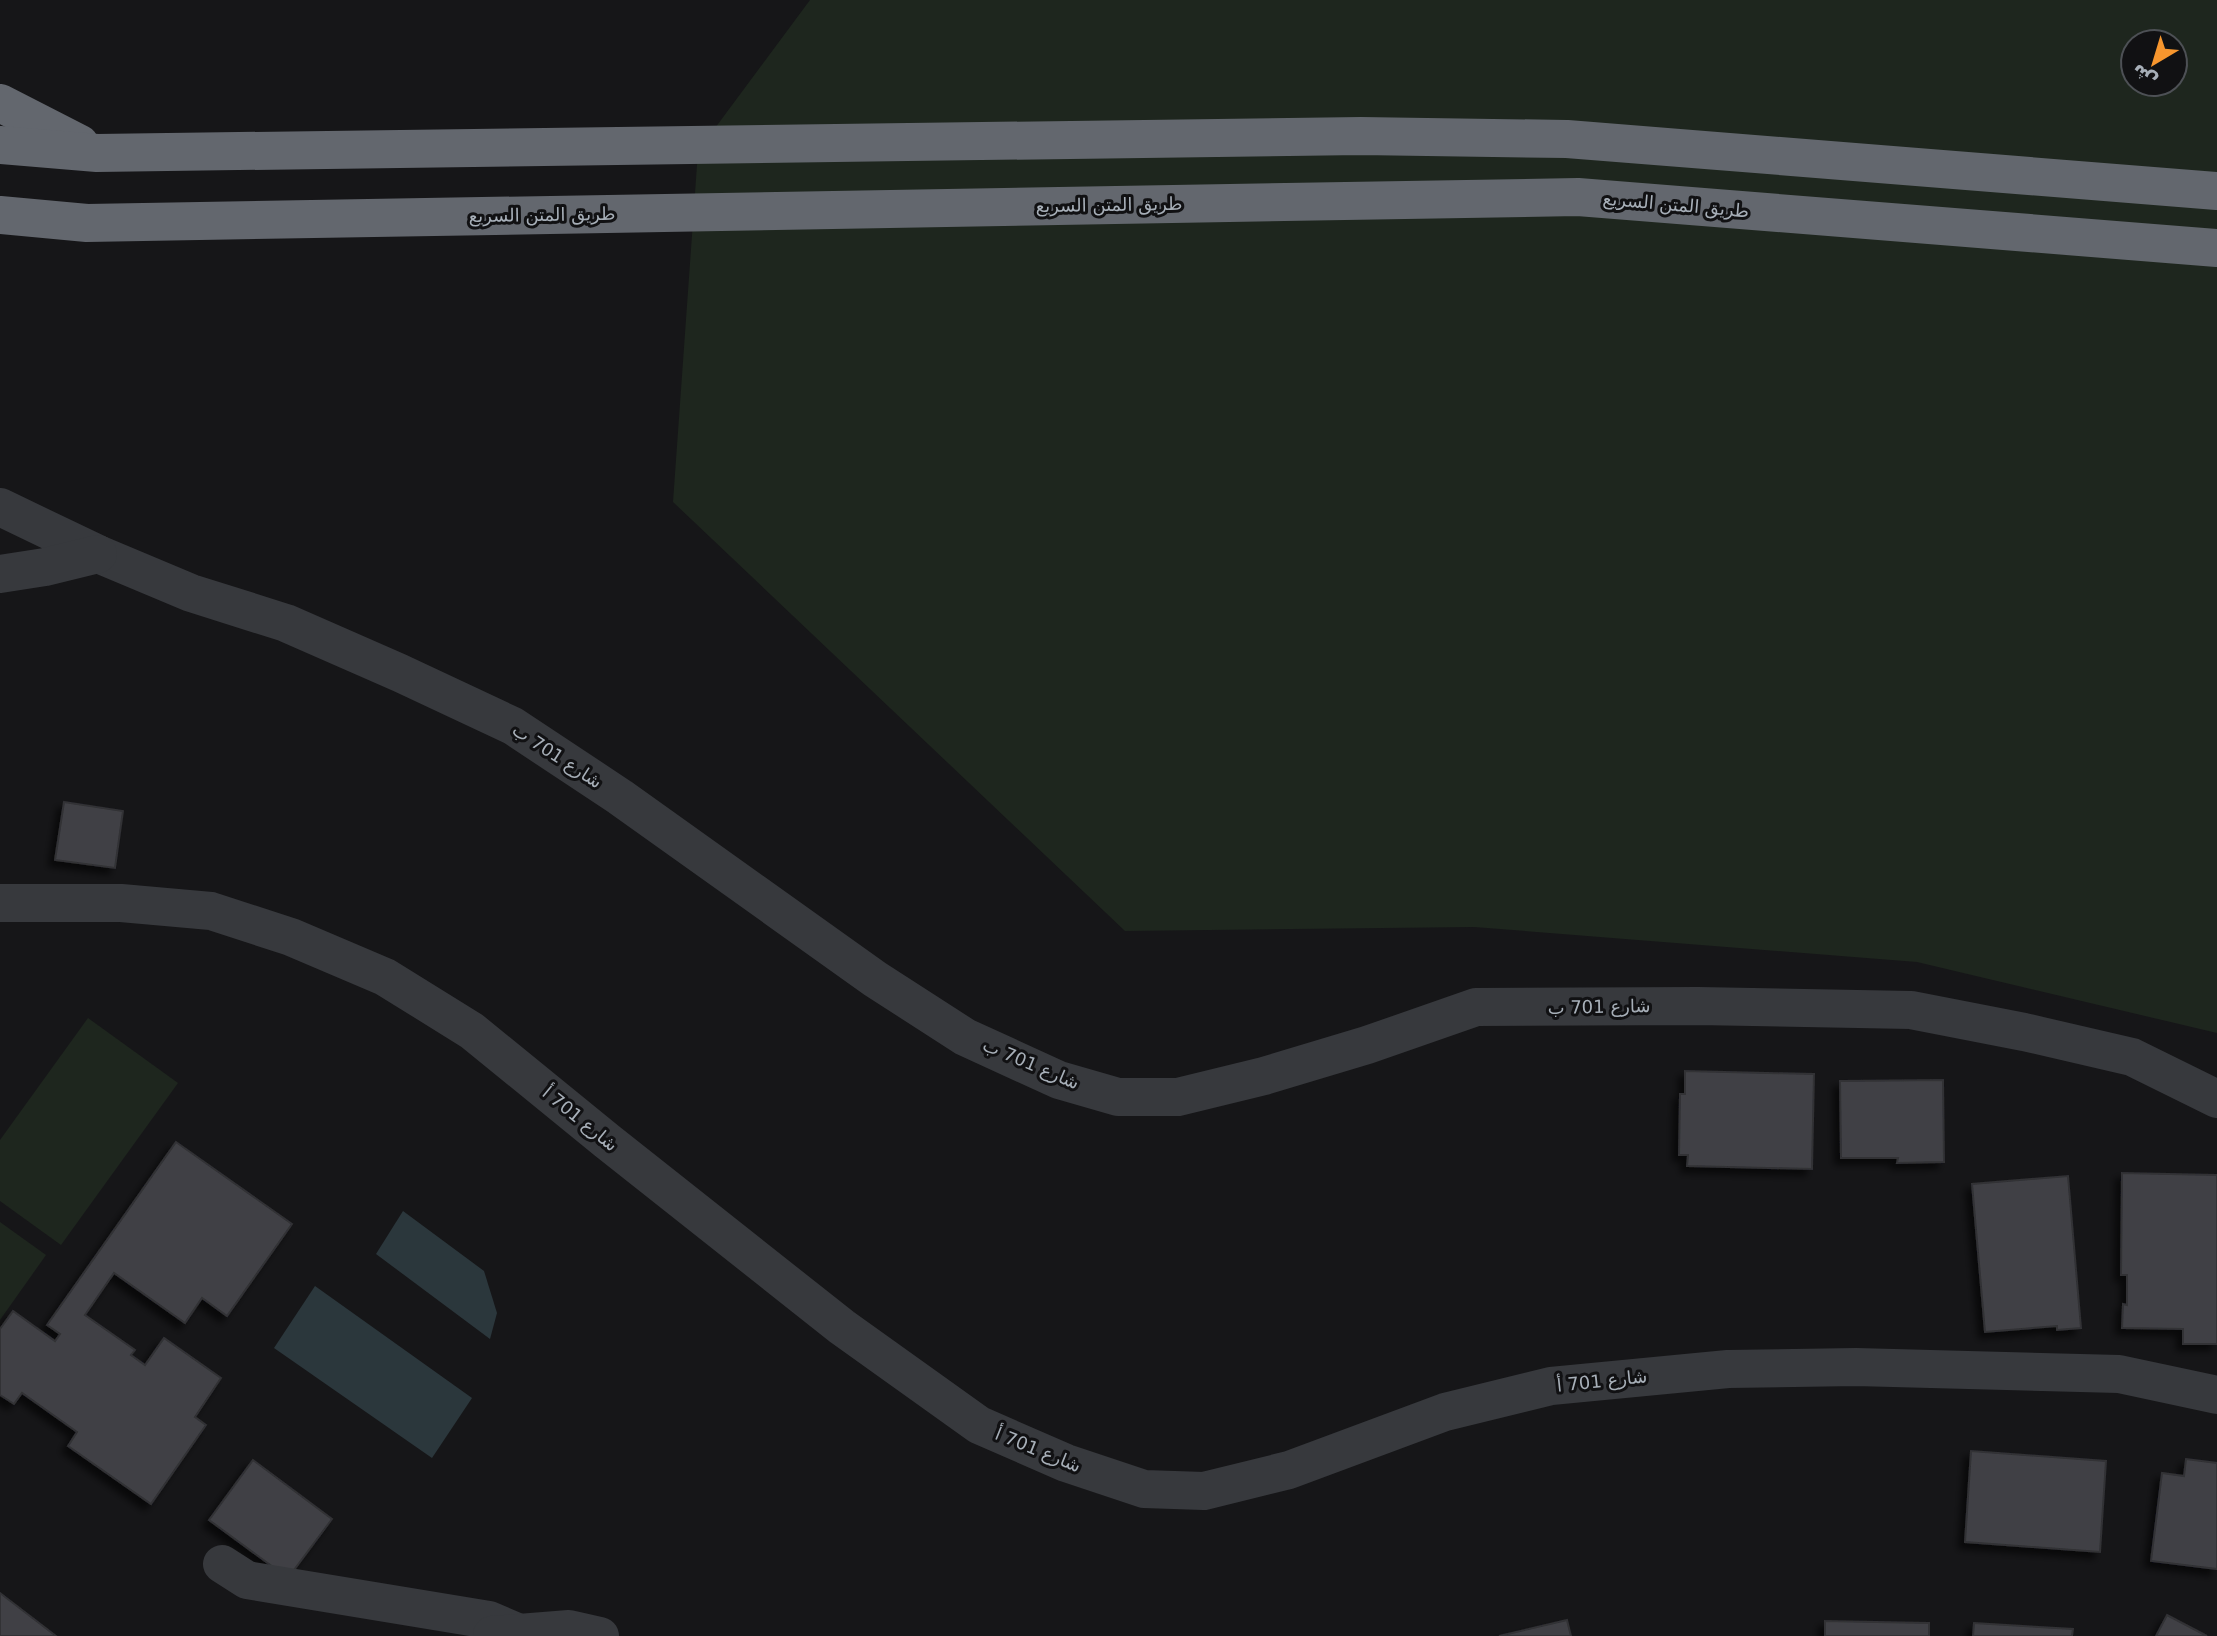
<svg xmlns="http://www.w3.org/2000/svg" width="2217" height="1636" font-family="'DejaVu Sans',Cairo,sans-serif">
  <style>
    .green { fill: #1e261e; fill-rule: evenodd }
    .water { fill: #2b373c }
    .building { fill: #404145; stroke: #303034; stroke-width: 2; filter: url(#shadow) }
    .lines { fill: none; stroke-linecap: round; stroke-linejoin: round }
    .minor { stroke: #37393d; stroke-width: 38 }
    .highway { stroke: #63676e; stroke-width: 38 }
    .labels { text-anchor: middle; stroke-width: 6; stroke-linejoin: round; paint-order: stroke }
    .street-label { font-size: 18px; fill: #a7afb8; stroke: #111113 }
  </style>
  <defs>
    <filter id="shadow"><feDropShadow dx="-6" dy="6" stdDeviation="3.5" flood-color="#0009"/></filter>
  </defs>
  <rect width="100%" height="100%" fill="#161618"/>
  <!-- green -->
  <g class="green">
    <path d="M 810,0 L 2217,0 L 2217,1033 L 1917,962 L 1474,927 L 1125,931 L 673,502 L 698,151 ZM 2133,42 L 2175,42 L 2175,84 L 2133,84 Z"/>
    <polygon points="88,1018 178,1083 61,1245 0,1201 0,1140"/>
    <polygon points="0,1222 46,1255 0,1320"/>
  </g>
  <!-- water -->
  <g class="water">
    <polygon points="403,1211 484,1271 497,1313 490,1339 376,1254"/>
    <polygon points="315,1286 472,1398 432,1458 274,1348"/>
  </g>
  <!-- building -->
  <g class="building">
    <polygon points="64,802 123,811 115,868 55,860"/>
    <polygon points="1685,1071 1814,1074 1812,1169 1687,1166 1688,1155 1679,1155 1680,1094 1685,1094"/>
    <polygon points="1943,1080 1944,1162 1897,1163 1898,1158 1841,1158 1840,1081"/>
    <polygon points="176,1142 292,1224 227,1316 202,1298 185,1323 114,1273 85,1315 135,1350 131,1355 145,1365 164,1338 221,1378 195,1417 206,1425 151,1504 68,1446 77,1432 22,1393 14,1404 0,1395 0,1329 13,1311 55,1341 60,1334 47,1325"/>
    <polygon points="2122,1173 2217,1175 2217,1344 2183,1344 2183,1329 2122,1328 2123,1304 2127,1305 2127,1275 2121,1275"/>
    <polygon points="2068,1176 2081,1328 2057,1330 2057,1326 1985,1332 1972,1184"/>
    <polygon points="1971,1451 2106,1461 2100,1552 1965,1542"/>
    <polygon points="2186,1459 2217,1463 2217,1569 2151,1561 2162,1473 2184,1476"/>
    <polygon points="253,1460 332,1519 288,1578 209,1520"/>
    <polygon points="0,1593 56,1636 0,1636"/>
    <polygon points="2167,1615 2207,1636 2156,1636"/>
    <polygon points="1567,1620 1571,1636 1499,1636"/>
    <polygon points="1825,1621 1929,1623 1929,1636 1825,1636"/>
    <polygon points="1974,1623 2073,1629 2072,1636 1973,1636"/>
  </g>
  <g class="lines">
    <!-- minor -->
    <g class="minor">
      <polyline points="0,507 98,554 191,593 286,623 400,673 513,726 620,797 875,979 965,1037 1059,1080 1118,1097 1178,1097 1264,1076 1367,1045 1476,1007 1698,1006 1911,1010 2024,1032 2132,1057 2217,1099"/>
      <polyline points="0,574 45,567 98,554"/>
      <polyline points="0,903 121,903 211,911 291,937 385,977 472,1031 607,1141 842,1327 979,1425 1066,1463 1144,1489 1204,1491 1289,1470 1445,1412 1551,1386 1728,1369 1856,1367 2119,1374 2217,1395"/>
      <polyline points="222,1564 247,1580 489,1620 517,1632"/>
      <polyline points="492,1635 569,1629 600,1636"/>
    </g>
    <!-- highway -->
    <g class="highway">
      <polyline points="0,103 80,144"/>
      <polyline points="0,145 97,153 1361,136 1567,139 2217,191"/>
      <polyline points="0,215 87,223 1578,197 2217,248"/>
    </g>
  </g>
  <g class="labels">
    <!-- street labels -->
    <g class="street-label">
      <text transform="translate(1109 205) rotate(-1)" y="6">طريق المتن السريع</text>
      <text transform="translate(1676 205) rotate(5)" y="6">طريق المتن السريع</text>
      <text transform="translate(542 215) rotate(-1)" y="6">طريق المتن السريع</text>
      <text transform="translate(557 756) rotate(33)" y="6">شارع 701 ب</text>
      <text transform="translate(1599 1007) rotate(-1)" y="6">شارع 701 ب</text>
      <text transform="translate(1031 1064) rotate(23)" y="6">شارع 701 ب</text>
      <text transform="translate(580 1119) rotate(39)" y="6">شارع 701 أ</text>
      <text transform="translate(1602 1381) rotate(-6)" y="6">شارع 701 أ</text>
      <text transform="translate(1038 1450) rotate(22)" y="6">شارع 701 أ</text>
    </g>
  </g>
  <!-- north arrow -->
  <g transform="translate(2154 63) rotate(218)"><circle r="33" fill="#111113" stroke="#4d5055" stroke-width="2"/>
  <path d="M0-5L12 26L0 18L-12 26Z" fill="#f7962e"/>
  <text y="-10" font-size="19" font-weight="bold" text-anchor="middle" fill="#a7afb8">ش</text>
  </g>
</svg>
